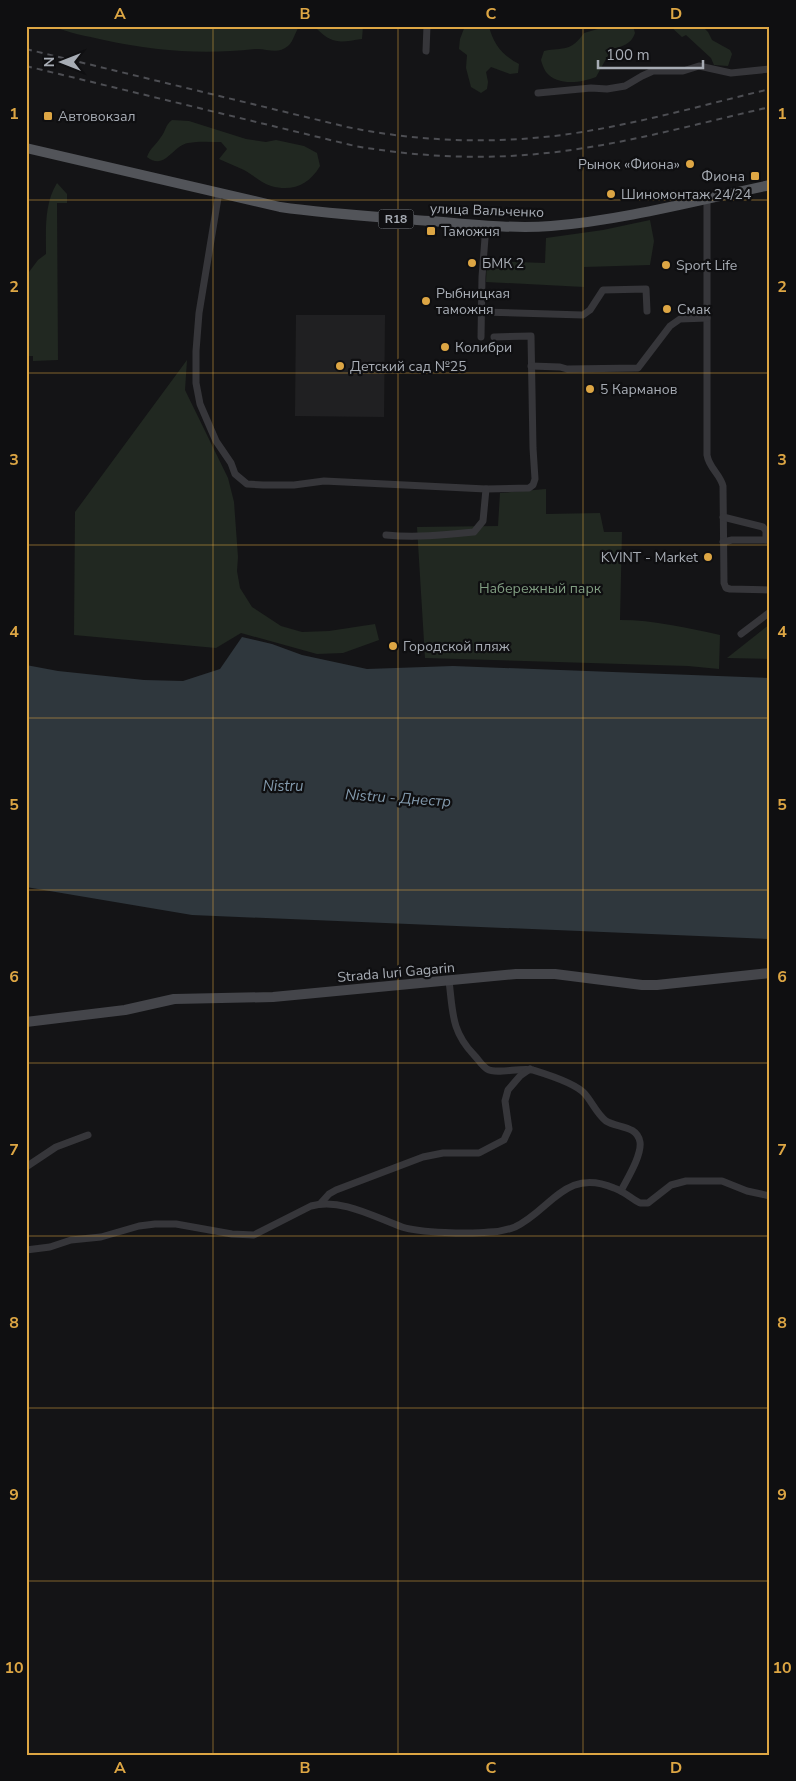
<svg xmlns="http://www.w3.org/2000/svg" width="796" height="1781" font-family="'Nunito Sans',sans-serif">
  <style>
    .built { fill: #202022 }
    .green { fill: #212821 }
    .water { fill: #2f373d }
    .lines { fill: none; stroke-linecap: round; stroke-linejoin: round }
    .street { stroke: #36363a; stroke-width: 7 }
    .secondary { stroke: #44454a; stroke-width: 10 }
    .primary { stroke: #525459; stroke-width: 10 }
    .rail { stroke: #4d4e53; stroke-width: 2; stroke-dasharray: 6 5; stroke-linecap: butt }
    .grid { fill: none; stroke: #dda644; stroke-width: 1; stroke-opacity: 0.55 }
    .poi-dot { fill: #dda644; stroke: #0f0f11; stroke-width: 2 }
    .labels { text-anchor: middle; stroke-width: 4.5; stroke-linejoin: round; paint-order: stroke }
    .shield { fill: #0f0f11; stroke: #797d83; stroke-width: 1 }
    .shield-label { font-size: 12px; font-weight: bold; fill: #a7acb4 }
    .poi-label { font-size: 14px; fill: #a7acb4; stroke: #0f0f11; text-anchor: start }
    .street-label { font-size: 14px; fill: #a7acb4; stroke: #0f0f11 }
    .park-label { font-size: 14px; fill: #809d81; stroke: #0f0f11 }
    .water-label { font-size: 15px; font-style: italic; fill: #8299ac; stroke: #0f0f11 }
    .neatline { fill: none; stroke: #dda644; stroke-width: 2 }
    .grid-label { font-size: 16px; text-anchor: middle; font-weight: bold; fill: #dda644 }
  </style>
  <rect width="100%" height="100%" fill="#141416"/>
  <!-- built -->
  <polygon class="built" points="296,315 385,315 384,417 295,416"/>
  <!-- green -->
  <g class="green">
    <path d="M 52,26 L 300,26 C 295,31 294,41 288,46 C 277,55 267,48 255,49 C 203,55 155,51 104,40 C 86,36 69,33 52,26 Z"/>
    <path d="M 318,26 L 363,26 L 362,39 C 341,42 333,45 317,29 Z"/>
    <path d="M 465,26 L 489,26 C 493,44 503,56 519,64 L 518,73 L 510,74 L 491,67 L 486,72 L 488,82 L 487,89 L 481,93 L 471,87 L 466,68 L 467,55 L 459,49 L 460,39 Z"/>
    <path d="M 608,26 L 633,26 L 635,33 C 631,45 622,46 611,50 L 596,77 C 581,83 557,86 546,72 C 544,69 542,64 541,60 L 544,51 C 564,47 571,52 584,33 Z"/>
    <polygon points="670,26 702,26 708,32 712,40 730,50 732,54 728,66 714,65 711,58 686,35 682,37"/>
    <path d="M 172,120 L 189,121 L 246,139 L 266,142 L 276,140 L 304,146 L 317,153 L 320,166 C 309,185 292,192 271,186 C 261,183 253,175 244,170 C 236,166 227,163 219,159 L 227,149 L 221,142 C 210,142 199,141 188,143 C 172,146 165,171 147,157 C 150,148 156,145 161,137 C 166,131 165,125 172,120 Z"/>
    <path d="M 57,183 L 67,194 L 67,203 L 57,203 L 58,360 L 33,361 L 33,356 L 26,356 L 26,276 L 38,260 L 46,254 C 46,230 44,204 57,183 Z"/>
    <polygon points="650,220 654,241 650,265 584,267 584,287 486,282 487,261 545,263 546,238 603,230"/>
    <polygon points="187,360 185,390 228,478 234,502 238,557 237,571 240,588 252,607 281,626 302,632 329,631 375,624 379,640 343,653 317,654 241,633 216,648 74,635 75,512"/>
    <path d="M 546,489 L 546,514 L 600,513 L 604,532 L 622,532 L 620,620 C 654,620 688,628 720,635 L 719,669 L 688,666 L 425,658 L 417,527 L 498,526 L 500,493 Z"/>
    <polygon points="770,624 770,659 727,658"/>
  </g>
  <!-- water -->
  <polygon class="water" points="242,637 272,644 302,655 367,669 453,666 770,678 770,939 192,915 26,887 26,665 58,671 144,680 183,681 220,669"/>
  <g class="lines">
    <!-- street -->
    <g class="street">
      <polyline points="426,51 427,26"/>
      <polyline points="538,93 591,88 607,89 625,86 642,76 653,71 683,71 699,66 731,73 770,69"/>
      <polyline points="219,192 199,313 196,351 196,383 200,404 216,441 231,463 235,474 247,484 263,485 294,485 324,481 486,489 529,488 533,485 535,479 533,448 531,336 494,337"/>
      <path d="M 707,198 L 707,455 C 709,468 720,474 723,486 L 724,583 L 726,588 L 730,589 L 770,590"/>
      <polyline points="482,312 583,315 590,310 603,290 646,289 647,311"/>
      <polyline points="481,337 482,277 486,225"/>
      <polyline points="531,366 560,367 567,369 638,368 670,326 680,319 707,318"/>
      <polyline points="723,517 763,527 766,531 766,540"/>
      <path d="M 386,535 C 416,538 444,535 474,532 L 483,521 L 486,489"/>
      <polyline points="723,542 732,540 770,540"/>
      <polyline points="741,634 770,612"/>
      <path d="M 449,981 C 453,1012 451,1031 474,1055 C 478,1059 482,1066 487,1069 C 497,1075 520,1067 533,1070 C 546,1074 576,1083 585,1094 C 592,1102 597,1114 606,1121 C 617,1128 637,1125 640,1142 C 642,1155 627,1179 621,1191"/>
      <polyline points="26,1167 56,1147 88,1135"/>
      <polyline points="320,1204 329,1194 336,1190 423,1157 443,1153 479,1153 504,1140 509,1129 505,1101 508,1090 520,1076 530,1069"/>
      <path d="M 26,1250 L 50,1247 L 71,1240 L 101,1237 L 139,1226 L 155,1224 L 176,1224 L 232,1234 L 254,1235 L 311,1206 C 342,1198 374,1217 402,1227 C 420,1233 470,1234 489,1232 C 497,1232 507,1230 515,1227 C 551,1210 565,1167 614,1188 C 623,1191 631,1198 640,1203 L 648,1203 L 671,1185 L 686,1181 L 722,1181 L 747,1191 L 770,1196"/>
    </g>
    <!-- secondary -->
    <polyline class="secondary" points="26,1022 125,1010 174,999 273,997 516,974 555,974 642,985 657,985 770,973"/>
    <!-- primary -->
    <path class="primary" d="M 26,148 L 280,207 C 329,214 380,217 430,221 C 470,224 511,229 551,226 C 624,220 698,200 770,185"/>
    <!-- rail -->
    <g class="rail">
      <path d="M 26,49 L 347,127 C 415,141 485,144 554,136 C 627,127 699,106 770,89"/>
      <path d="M 26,66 L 355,146 C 418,157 483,160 547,153 C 622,145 696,124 770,107"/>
    </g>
  </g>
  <!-- grid -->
  <path class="grid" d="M 213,26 L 213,1755M 398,26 L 398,1755M 583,26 L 583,1755M 26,200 L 770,200M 26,373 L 770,373M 26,545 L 770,545M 26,718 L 770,718M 26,890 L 770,890M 26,1063 L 770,1063M 26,1236 L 770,1236M 26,1408 L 770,1408M 26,1581 L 770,1581"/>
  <!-- markers -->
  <g class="poi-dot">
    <rect x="43" y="111" width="10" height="10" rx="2.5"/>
    <circle cx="690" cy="164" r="5"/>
    <rect x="750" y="171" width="10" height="10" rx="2.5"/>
    <circle cx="611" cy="194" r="5"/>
    <rect x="426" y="226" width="10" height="10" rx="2.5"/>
    <circle cx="472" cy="263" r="5"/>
    <circle cx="666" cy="265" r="5"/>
    <circle cx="426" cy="301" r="5"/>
    <circle cx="667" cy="309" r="5"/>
    <circle cx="445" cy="347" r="5"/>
    <circle cx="340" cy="366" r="5"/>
    <circle cx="590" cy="389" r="5"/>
    <circle cx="708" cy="557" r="5"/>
    <circle cx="393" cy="646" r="5"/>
  </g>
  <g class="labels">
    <!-- shield labels -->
    <rect class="shield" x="378.5" y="209.5" width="35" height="19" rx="4"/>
    <g class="shield-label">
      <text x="396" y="223">R18</text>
    </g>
    <!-- poi labels -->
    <g class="poi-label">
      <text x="58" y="121">Автовокзал</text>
      <text x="680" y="169" text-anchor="end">Рынок «Фиона»</text>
      <text x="745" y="181" text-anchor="end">Фиона</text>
      <text x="621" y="199">Шиномонтаж 24/24</text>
      <text x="441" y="236">Таможня</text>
      <text x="482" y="268">БМК 2</text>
      <text x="676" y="270">Sport Life</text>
      <text x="436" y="298">Рыбницкая<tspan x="436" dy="16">таможня</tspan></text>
      <text x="677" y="314">Смак</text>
      <text x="455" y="352">Колибри</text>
      <text x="350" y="371">Детский сад №25</text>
      <text x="600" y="394">5 Карманов</text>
      <text x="698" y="562" text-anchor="end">KVINT - Market</text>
      <text x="403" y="651">Городской пляж</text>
    </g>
    <!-- street labels -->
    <g class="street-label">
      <text transform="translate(487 210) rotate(2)" y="5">улица Вальченко</text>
      <text transform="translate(396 972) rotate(-5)" y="5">Strada Iuri Gagarin</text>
    </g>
    <!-- park labels -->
    <g class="park-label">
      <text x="540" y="593">Набережный парк</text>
    </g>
    <!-- water labels -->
    <g class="water-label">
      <text x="283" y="791">Nistru</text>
      <text transform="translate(398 798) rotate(4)" y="5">Nistru - Днестр</text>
    </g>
  </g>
  <!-- border -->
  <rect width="796" height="1781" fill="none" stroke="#0f0f11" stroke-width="55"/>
  <!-- north arrow -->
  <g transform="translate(62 62) rotate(270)" stroke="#0f0f11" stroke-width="4" paint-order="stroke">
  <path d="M0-4L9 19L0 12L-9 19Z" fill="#a7acb4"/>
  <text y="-8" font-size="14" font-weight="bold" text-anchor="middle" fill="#a7acb4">N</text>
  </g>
  <!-- scale -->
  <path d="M598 60v8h105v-8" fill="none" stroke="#a7acb4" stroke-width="2.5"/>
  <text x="606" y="60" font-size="15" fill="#a7acb4" stroke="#0f0f11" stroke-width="4" paint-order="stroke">100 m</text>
  <rect x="28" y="28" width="740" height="1726" class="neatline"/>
  <g class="grid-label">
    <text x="120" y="19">A</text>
    <text x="305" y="19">B</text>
    <text x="491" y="19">C</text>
    <text x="676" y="19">D</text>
    <text x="14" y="119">1</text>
    <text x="782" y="119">1</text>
    <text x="14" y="292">2</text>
    <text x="782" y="292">2</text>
    <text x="14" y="465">3</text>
    <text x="782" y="465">3</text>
    <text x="14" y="637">4</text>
    <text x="782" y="637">4</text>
    <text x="14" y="810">5</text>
    <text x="782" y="810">5</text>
    <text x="14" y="982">6</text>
    <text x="782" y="982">6</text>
    <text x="14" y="1155">7</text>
    <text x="782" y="1155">7</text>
    <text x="14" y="1328">8</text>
    <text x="782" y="1328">8</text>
    <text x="14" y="1500">9</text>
    <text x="782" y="1500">9</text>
    <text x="14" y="1673">10</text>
    <text x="782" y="1673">10</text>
    <text x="120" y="1773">A</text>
    <text x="305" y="1773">B</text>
    <text x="491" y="1773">C</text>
    <text x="676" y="1773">D</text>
  </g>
</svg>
